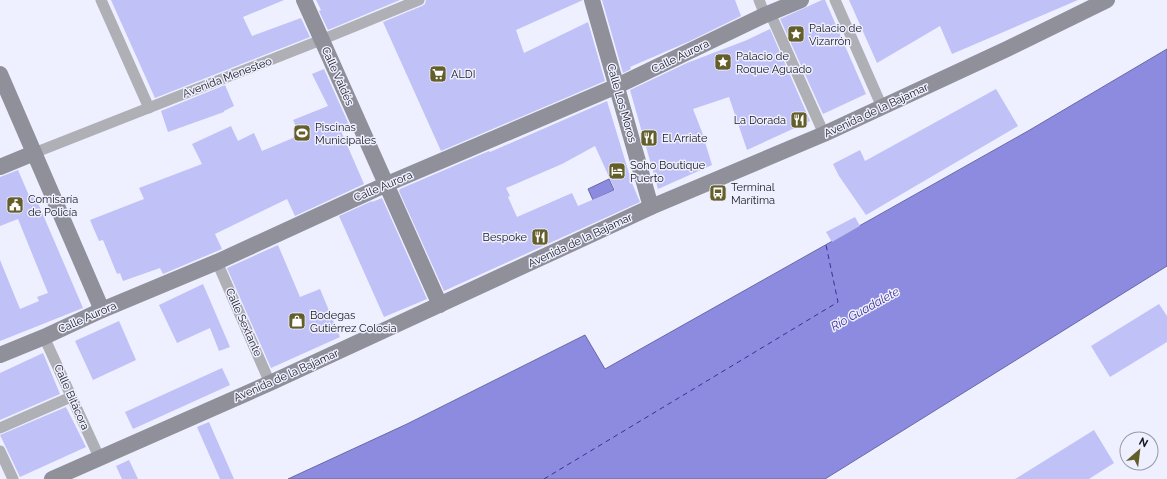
<svg xmlns="http://www.w3.org/2000/svg" width="1167" height="479" font-family="Raleway,sans-serif">
  <style>
    .water { fill: #8c8be0; stroke: #6968a6 }
    .lines { fill: none; stroke-linecap: round; stroke-linejoin: round }
    .ferry { stroke: #3d2f92; stroke-width: 1; stroke-dasharray: 5 4; stroke-linecap: butt }
    .building { fill: #c0c1f7; fill-rule: evenodd }
    .street { stroke: #afafb6; stroke-width: 11 }
    .secondary { stroke: #8f909a; stroke-width: 16 }
    .labels { text-anchor: middle; stroke-width: 3; stroke-linejoin: round; paint-order: stroke }
    .poi-label { font-size: 11px; fill: #18181e; stroke: #eeefff; text-anchor: start }
    .street-label { font-size: 11px; fill: #18181e; stroke: #eeefff }
    .water-label { font-size: 12px; font-style: italic; fill: #3d2f92; stroke: #eeefff }
  </style>
  <rect width="100%" height="100%" fill="#eeefff"/>
  <!-- water -->
  <g class="water">
    <polygon points="1167,49 1167,266 825,479 288,479 407,424 585,335 605,369 1028,131"/>
    <polygon points="609,179 614,190 593,200 588,189"/>
  </g>
  <g class="lines">
    <!-- ferry -->
    <polyline class="ferry" points="544,479 838,302 826,245"/>
  </g>
  <!-- building -->
  <g class="building">
    <polygon points="111,0 284,0 243,17 252,36 301,18 310,37 155,98"/>
    <polygon points="316,0 400,0 328,30 319,11 321,10"/>
    <polygon points="426,0 583,0 516,30 524,53 588,22 605,81 441,151 383,22 422,6 425,4"/>
    <polygon points="602,0 735,0 741,16 690,41 630,67 631,69 623,73"/>
    <polygon points="822,0 825,0 866,94 823,114 780,19"/>
    <polygon points="849,0 1078,0 952,54 940,26 877,63"/>
    <polygon points="770,29 810,121 747,150 729,97 693,109 702,132 712,165 658,189 630,90 687,63 747,40"/>
    <polygon points="324,69 350,127 341,131 364,184 295,216 287,199 215,234 222,249 163,274 160,268 123,281 120,273 117,274 103,240 99,241 90,220 144,199 139,188 202,164 192,144 231,126 238,141 254,133 262,151 300,135 293,120 328,106 312,74"/>
    <polygon points="225,85 234,106 224,111 224,112 168,132 161,111"/>
    <polygon points="996,89 1018,126 866,215 839,176 833,164 860,150 865,161"/>
    <path d="M 607,101 L 632,183 L 640,202 L 444,291 L 399,191 L 400,189 L 489,151 L 490,152 ZM 595,146 L 615,190 L 578,206 L 572,193 L 517,217 L 508,197 L 510,196 L 506,188 L 562,164 Z"/>
    <polygon points="18,170 30,198 35,196 83,308 0,341 0,260 20,309 39,301 37,297 48,293 18,219 0,226 0,177"/>
    <polygon points="382,198 427,299 384,317 339,216 372,201 372,202"/>
    <polygon points="855,217 860,226 832,242 826,232"/>
    <polygon points="278,245 300,297 320,289 340,337 271,368 227,268"/>
    <polygon points="203,284 230,347 219,351 210,328 177,343 159,305"/>
    <polygon points="1159,304 1167,316 1167,342 1110,377 1091,346"/>
    <polygon points="119,321 136,360 93,380 75,341"/>
    <polygon points="43,353 60,394 0,420 0,373"/>
    <polygon points="222,368 230,385 133,429 125,412"/>
    <polygon points="66,407 86,447 20,477 0,435"/>
    <polygon points="209,422 234,479 220,479 197,427"/>
    <polygon points="1094,430 1114,463 1089,479 1015,479"/>
    <polygon points="129,460 138,479 122,479 116,466"/>
  </g>
  <g class="lines">
    <!-- street -->
    <g class="street">
      <polyline points="101,0 149,108"/>
      <polyline points="759,0 765,15"/>
      <polyline points="835,0 882,107"/>
      <polyline points="770,13 824,134"/>
      <polyline points="34,153 321,40 419,0"/>
      <polyline points="217,262 270,383"/>
      <polyline points="44,337 99,457"/>
      <polyline points="0,428 71,397"/>
      <polyline points="0,451 13,479"/>
    </g>
    <!-- secondary -->
    <g class="secondary">
      <polyline points="304,0 440,305"/>
      <polyline points="592,0 651,207"/>
      <polyline points="0,74 102,310"/>
      <polyline points="0,167 34,153"/>
      <polyline points="0,355 44,337 102,310 217,262 387,184 617,86 765,15 801,0"/>
      <polyline points="52,479 270,383 651,207 824,134 1007,49 1107,0"/>
    </g>
  </g>
  <!-- icons -->
  <defs>
    <g id="sight-square" transform="scale(0.9)"><rect x="-9" y="-9" width="18" height="18" rx="4" fill="#645e2b" stroke="#eeefff"/><path d="M0-6L1.8-2.2L6-1.7L2.9 1.2L3.7 5.4L0 3.3L-3.7 5.4L-2.9 1.2L-6-1.7L-1.8-2.2Z" fill="#fff"/></g>
    <g id="supermarket-square" transform="scale(0.9)"><rect x="-9" y="-9" width="18" height="18" rx="4" fill="#645e2b" stroke="#eeefff"/><path d="M-6-5.5h2.5l.6 2H6L4.5 2H-2.5L-4.4-4H-6ZM-1.5 3.2a1.3 1.3 0 1 0 .1 0ZM3 3.2a1.3 1.3 0 1 0 .1 0Z" fill="#fff"/></g>
    <g id="restaurant-square" transform="scale(0.9)"><rect x="-9" y="-9" width="18" height="18" rx="4" fill="#645e2b" stroke="#eeefff"/><path d="M-5-6h1v4h1v-4h1v4h1v-4h1v5L-1.5 .5V6h-2V.5L-5-1ZM5-6V6H3V1.5H1.5Q1.5-4 5-6Z" fill="#fff"/></g>
    <g id="stadium-square" transform="scale(0.9)"><rect x="-9" y="-9" width="18" height="18" rx="4" fill="#645e2b" stroke="#eeefff"/><path d="M0-5a6.5 5 0 1 0 0 10a6.5 5 0 1 0 0-10ZM-3.5-1.8h7v3.6h-7Z" fill="#fff"/></g>
    <g id="hotel-square" transform="scale(0.9)"><rect x="-9" y="-9" width="18" height="18" rx="4" fill="#645e2b" stroke="#eeefff"/><path d="M-6-4.5h1.5V1H6V5H4.5V3h-9V5H-6ZM-4 0a1.8 1.8 0 1 1 3.6 0ZM.5 0V-2.5h3Q6-2.5 6 0Z" fill="#fff"/></g>
    <g id="bus-square" transform="scale(0.9)"><rect x="-9" y="-9" width="18" height="18" rx="4" fill="#645e2b" stroke="#eeefff"/><path d="M-5-6H5V4H4V6H2V4H-2V6H-4V4H-5ZM-3.5-4V0h7V-4ZM-3.5 1.2v1.5H-2V1.2ZM2 1.2v1.5H3.5V1.2Z" fill="#fff"/></g>
    <g id="civic-square" transform="scale(0.9)"><rect x="-9" y="-9" width="18" height="18" rx="4" fill="#645e2b" stroke="#eeefff"/><path d="M-.6-6.5H3V-4.5H.6V-3L4-1V1h2V6H-6V1h2V-1L-.6-3ZM-1.2 2.5V6h2.4V2.5Z" fill="#fff"/></g>
    <g id="shop-square" transform="scale(0.9)"><rect x="-9" y="-9" width="18" height="18" rx="4" fill="#645e2b" stroke="#eeefff"/><path d="M-5-2.5h2.3a2.7 3.5 0 0 1 5.4 0H5L5.5 6h-11ZM-1.5-2.5h3a1.5 2.3 0 0 0-3 0Z" fill="#fff"/></g>
  </defs>
  <g fill-rule="evenodd">
    <use href="#sight-square" x="796" y="34"/>
    <use href="#sight-square" x="723" y="62"/>
    <use href="#supermarket-square" x="438" y="74"/>
    <use href="#restaurant-square" x="799" y="120"/>
    <use href="#stadium-square" x="302" y="133"/>
    <use href="#restaurant-square" x="649" y="138"/>
    <use href="#hotel-square" x="617" y="171"/>
    <use href="#bus-square" x="718" y="193"/>
    <use href="#civic-square" x="15" y="205"/>
    <use href="#restaurant-square" x="540" y="237"/>
    <use href="#shop-square" x="297" y="321"/>
  </g>
  <g class="labels">
    <!-- poi labels -->
    <g class="poi-label">
      <text x="809" y="32">Palacio de<tspan x="809" dy="13">Vizarrón</tspan></text>
      <text x="736" y="60">Palacio de<tspan x="736" dy="13">Roque Aguado</tspan></text>
      <text x="451" y="78">ALDI</text>
      <text x="786" y="124" text-anchor="end">La Dorada</text>
      <text x="315" y="131">Piscinas<tspan x="315" dy="13">Municipales</tspan></text>
      <text x="662" y="142">El Arriate</text>
      <text x="630" y="169">Soho Boutique<tspan x="630" dy="13">Puerto</tspan></text>
      <text x="731" y="191">Terminal<tspan x="731" dy="13">Marítima</tspan></text>
      <text x="28" y="203">Comisaría<tspan x="28" dy="13">de Policía</tspan></text>
      <text x="527" y="241" text-anchor="end">Bespoke</text>
      <text x="310" y="319">Bodegas<tspan x="310" dy="13">Gutiérrez Colosia</tspan></text>
    </g>
    <!-- street labels -->
    <g class="street-label">
      <text transform="translate(680 56) rotate(-26)" y="4">Calle Aurora</text>
      <text transform="translate(338 76) rotate(66)" y="4">Calle Valdés</text>
      <text transform="translate(227 77) rotate(-21)" y="4">Avenida Menesteo</text>
      <text transform="translate(622 103) rotate(74)" y="4">Calle Los Moros</text>
      <text transform="translate(876 110) rotate(-25)" y="4">Avenida de la Bajamar</text>
      <text transform="translate(383 186) rotate(-23)" y="4">Calle Aurora</text>
      <text transform="translate(580 240) rotate(-25)" y="4">Avenida de la Bajamar</text>
      <text transform="translate(87 317) rotate(-24)" y="4">Calle Aurora</text>
      <text transform="translate(244 322) rotate(66)" y="4">Calle Sextante</text>
      <text transform="translate(286 375) rotate(-24)" y="4">Avenida de la Bajamar</text>
      <text transform="translate(72 397) rotate(66)" y="4">Calle Bitácora</text>
    </g>
    <!-- water labels -->
    <g class="water-label">
      <text transform="translate(865 309) rotate(-29)" y="4">Río Guadalete</text>
    </g>
  </g>
  <!-- north arrow -->
  <g transform="translate(1139 451) rotate(28)"><circle r="19" fill="#eeefff" stroke="#9899a5"/>
  <path d="M0-3L7 15L0 10L-7 15Z" fill="#645e2b"/>
  <text y="-6" font-size="11" font-weight="bold" text-anchor="middle" fill="#18181e">N</text>
  </g>
</svg>
